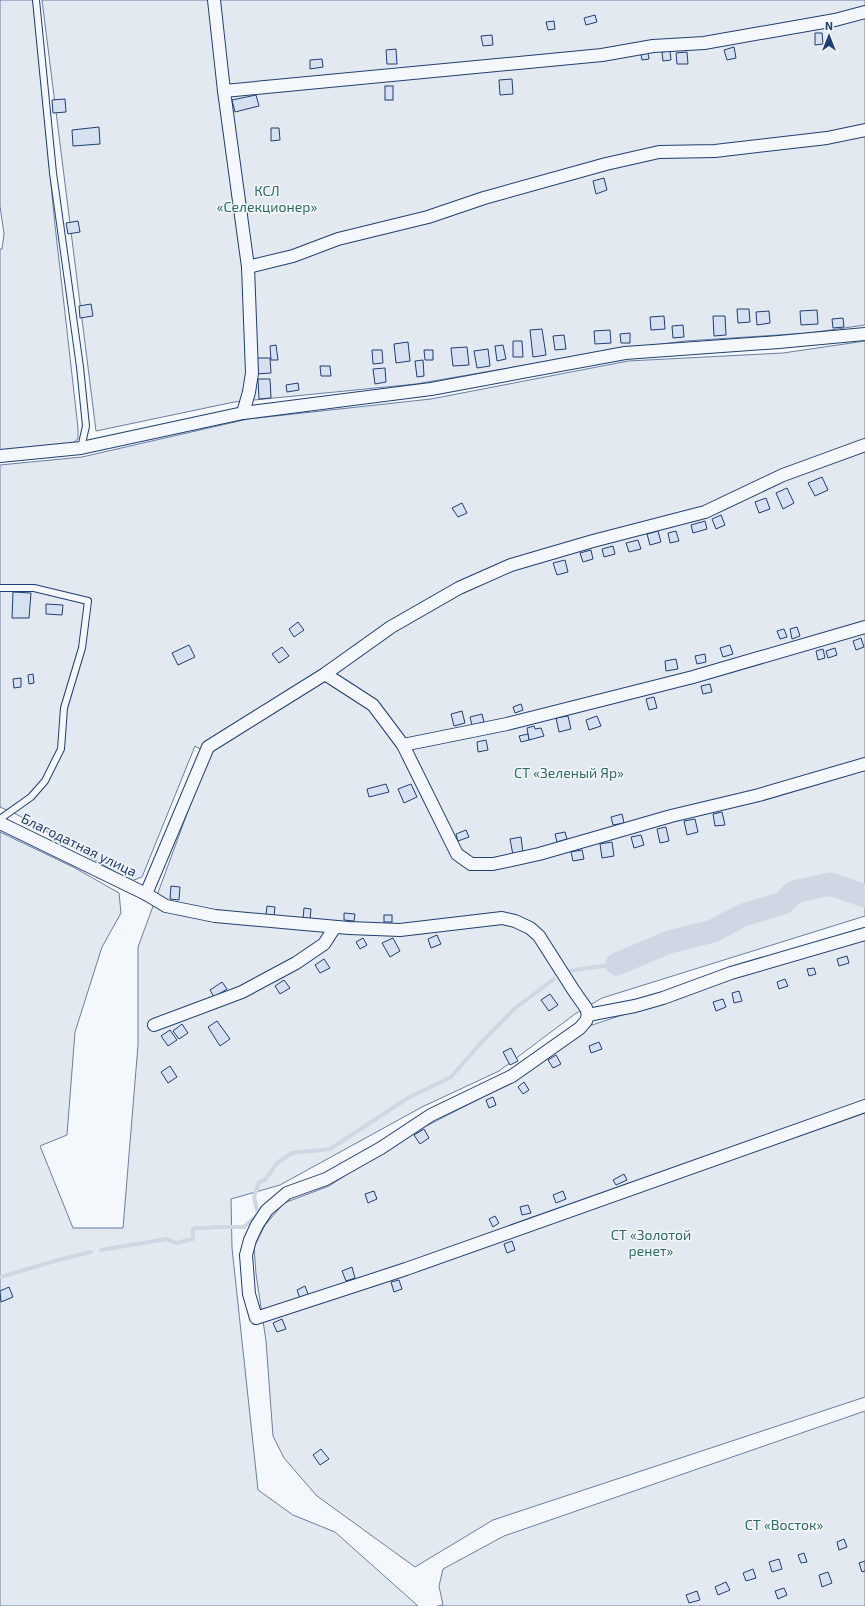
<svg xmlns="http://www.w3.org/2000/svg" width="865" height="1606" font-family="'Exo 2',sans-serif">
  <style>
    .green { fill: #e3e9f0; stroke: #687fa3 }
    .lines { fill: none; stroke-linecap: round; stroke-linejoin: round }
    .stream { stroke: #cfd7e4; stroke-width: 4 }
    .river { stroke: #cfd7e4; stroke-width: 23 }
    .building { fill: #d5e0f0; stroke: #1d3f73 }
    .service-casing { stroke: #1d3f73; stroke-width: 8 }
    .minor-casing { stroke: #1d3f73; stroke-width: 14 }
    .service { stroke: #f4f7fb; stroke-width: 6 }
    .minor { stroke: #f4f7fb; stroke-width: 12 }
    .labels { text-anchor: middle; stroke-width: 3; stroke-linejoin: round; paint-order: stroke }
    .park-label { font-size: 14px; fill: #2c6c60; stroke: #f4f7fb }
    .street-label { font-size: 14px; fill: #1d3f73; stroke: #f4f7fb }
  </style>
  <rect width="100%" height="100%" fill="#f4f7fb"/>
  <!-- green -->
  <g class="green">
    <polygon points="0,0 33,0 55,225 78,428 78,439 73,443 0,450 0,249 2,249 4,234 0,206"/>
    <polygon points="42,0 865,0 865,325 809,333 685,341 595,353 416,384 234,402 96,431"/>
    <polygon points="865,341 865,916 602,998 575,1014 499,1071 422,1107 280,1185 231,1199 232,1248 258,1490 293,1515 335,1532 418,1606 0,1606 0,832 75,868 119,893 121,913 102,947 75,1032 67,1135 40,1146 73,1228 123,1228 138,1045 138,947 209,754 195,746 142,877 131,881 18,815 0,807 0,465 82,457 248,419 431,399 628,361 783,353"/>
    <polygon points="865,938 865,1397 493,1520 415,1567 317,1496 284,1458 273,1436 266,1341 256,1274 254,1247 265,1225 284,1203 329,1186 403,1138 508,1084 586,1027 728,980"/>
    <polygon points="865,1411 865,1606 438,1606 443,1605 439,1586 443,1569 504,1536"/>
  </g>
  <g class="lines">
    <!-- stream -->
    <g class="stream">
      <polyline points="568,971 617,964"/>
      <path d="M 101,1250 L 167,1239 L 176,1243 L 193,1239 L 193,1229 C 200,1226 205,1230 212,1227 L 244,1227 L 258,1214 L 254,1197 L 259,1182 L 265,1180 L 277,1163 L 292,1153 L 330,1149 L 408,1098 L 451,1077 L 478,1046 L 514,1009 L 554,979"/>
      <polyline points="0,1277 62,1259 91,1252"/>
    </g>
    <!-- river -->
    <polyline class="river" points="617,964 669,942 713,931 743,915 783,903 794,892 830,884 865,896"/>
  </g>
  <!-- building -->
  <g class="building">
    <polygon points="595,15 597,22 586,25 584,18"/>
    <polygon points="554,21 555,29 548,30 546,22"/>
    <polygon points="815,33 822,33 823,44 815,45"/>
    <polygon points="492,35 493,45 483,46 481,36"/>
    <polygon points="734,47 736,58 727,60 724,50"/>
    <polygon points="396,49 397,64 387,64 386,50"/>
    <polygon points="670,51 671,60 663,61 662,52"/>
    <polygon points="687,52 688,64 677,64 676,53"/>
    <polygon points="648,53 649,59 642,60 641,54"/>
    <polygon points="322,59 323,67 310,69 310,60"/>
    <polygon points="512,79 513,94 500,95 499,80"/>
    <rect x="385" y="86" width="8" height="14"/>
    <polygon points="256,95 259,106 235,112 232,100"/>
    <polygon points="65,99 66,112 53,113 52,100"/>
    <polygon points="99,127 100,144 73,146 72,130"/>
    <polygon points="271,128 279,128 280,140 271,141"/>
    <polygon points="604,178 607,190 596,194 593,181"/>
    <polygon points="78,221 80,232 68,234 66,223"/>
    <polygon points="91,304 93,316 80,318 79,306"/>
    <polygon points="737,309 749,309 750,322 738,323"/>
    <polygon points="817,310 818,324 801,325 800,311"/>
    <polygon points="769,311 770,323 757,325 756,312"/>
    <polygon points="664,316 665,329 651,330 650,317"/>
    <polygon points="713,316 725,316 726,335 714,336"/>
    <polygon points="843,318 844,327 833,328 832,319"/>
    <polygon points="683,325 684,337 673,338 672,326"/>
    <polygon points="542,329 546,355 533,357 530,330"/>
    <polygon points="610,330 611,343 595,344 594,331"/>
    <polygon points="630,333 630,343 621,343 620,334"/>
    <polygon points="564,335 566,349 555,350 553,336"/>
    <polygon points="513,341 522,341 523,357 513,357"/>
    <polygon points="408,342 410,361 396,363 394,344"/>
    <polygon points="276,345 278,360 271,360 270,346"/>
    <polygon points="503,345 506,359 497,361 495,346"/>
    <polygon points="467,347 469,365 453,366 451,348"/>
    <polygon points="488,349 490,366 477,368 474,351"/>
    <polygon points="372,350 382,350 383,363 373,364"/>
    <polygon points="424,350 433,350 433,360 425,360"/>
    <polygon points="255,358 270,358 271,373 256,374"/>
    <polygon points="423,360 424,376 417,377 415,361"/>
    <polygon points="320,366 330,366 331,376 321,376"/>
    <polygon points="385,368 386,382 375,384 373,369"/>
    <polygon points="258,379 270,379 271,398 259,399"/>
    <polygon points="298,383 299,390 287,392 286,385"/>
    <polygon points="822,477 828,490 815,496 808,483"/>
    <polygon points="787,488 794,503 783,509 776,493"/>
    <polygon points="766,498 770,509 759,513 755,502"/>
    <polygon points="462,503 467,513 458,517 452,508"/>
    <polygon points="721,515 725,525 716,529 712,519"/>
    <polygon points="705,521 707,529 693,533 691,525"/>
    <polygon points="658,531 661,542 650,545 647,534"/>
    <polygon points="676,531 679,541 670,543 668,533"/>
    <polygon points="638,540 641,549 629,552 626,543"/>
    <polygon points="613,546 615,554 604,557 602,549"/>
    <polygon points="591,550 593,559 583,562 580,553"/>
    <polygon points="565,560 568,572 557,575 553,563"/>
    <polygon points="13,592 31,593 29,618 12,618"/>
    <polygon points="46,604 63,605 62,615 46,614"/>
    <polygon points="298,622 304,630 294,637 289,629"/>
    <polygon points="797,627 800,636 792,639 790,629"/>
    <polygon points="784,629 787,637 780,639 777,631"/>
    <polygon points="861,638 864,647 856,650 853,641"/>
    <polygon points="189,645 195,657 178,665 172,653"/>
    <polygon points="730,645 733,654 723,657 720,648"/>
    <polygon points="282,647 289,656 279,663 272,654"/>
    <polygon points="835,648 837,655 828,658 826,651"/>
    <polygon points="823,649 825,658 818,660 816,651"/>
    <polygon points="705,654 706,662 697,664 695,656"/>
    <polygon points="676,659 678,669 666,671 665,661"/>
    <polygon points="33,674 34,683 29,684 28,675"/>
    <polygon points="21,678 21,687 14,688 13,679"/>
    <polygon points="710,684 712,692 703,694 701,686"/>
    <polygon points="654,697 657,708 649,710 646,699"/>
    <polygon points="521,704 523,710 515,713 513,707"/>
    <polygon points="462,711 465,723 454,726 451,714"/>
    <polygon points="482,714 484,722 472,725 470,717"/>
    <polygon points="568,716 571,729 559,732 556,718"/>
    <polygon points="597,716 601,726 589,730 586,720"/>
    <polygon points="534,726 535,729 541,728 544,736 529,740 527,728"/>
    <polygon points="528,734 529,740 521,742 519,736"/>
    <polygon points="486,740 488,750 478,752 477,742"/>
    <polygon points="386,784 389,792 369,797 367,789"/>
    <polygon points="411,784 417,797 404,803 398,789"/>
    <polygon points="722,812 725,825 715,826 713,814"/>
    <polygon points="622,814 624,823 613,825 611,817"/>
    <polygon points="695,819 698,832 687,835 684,821"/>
    <polygon points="666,827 669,841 660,843 657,829"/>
    <polygon points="466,830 469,837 458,841 456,834"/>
    <polygon points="565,832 567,839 557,842 555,834"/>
    <polygon points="641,835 644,845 634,848 631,837"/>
    <polygon points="521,837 523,853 513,855 510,839"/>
    <polygon points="612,842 614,856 602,858 600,844"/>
    <polygon points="582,850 584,859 573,861 571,852"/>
    <polygon points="171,886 180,887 179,900 170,899"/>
    <polygon points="267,906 275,907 274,916 266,915"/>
    <polygon points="304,908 311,909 310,920 303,919"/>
    <polygon points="344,913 355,914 354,921 344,920"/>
    <rect x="384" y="915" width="8" height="7"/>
    <polygon points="437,935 441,944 431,948 428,939"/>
    <polygon points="363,938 367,945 360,949 356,942"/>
    <polygon points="393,938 400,951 390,957 382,943"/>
    <polygon points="847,956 849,963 839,966 837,959"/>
    <polygon points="324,959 330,968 320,973 315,965"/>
    <polygon points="814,968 816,974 809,976 807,969"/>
    <polygon points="785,979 788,986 779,989 777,982"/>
    <polygon points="284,980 290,988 280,994 275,986"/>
    <polygon points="222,982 227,989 214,997 210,990"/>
    <polygon points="739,991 742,1001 734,1003 732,993"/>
    <polygon points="550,994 558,1005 549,1011 541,1000"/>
    <polygon points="723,999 726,1007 716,1011 713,1002"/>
    <polygon points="217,1021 230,1039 220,1046 208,1027"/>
    <polygon points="182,1024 188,1033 179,1039 173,1031"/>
    <polygon points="170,1030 177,1040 168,1046 161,1036"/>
    <polygon points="599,1042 602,1049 591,1053 589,1046"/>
    <polygon points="511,1048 518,1061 510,1065 503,1052"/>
    <polygon points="556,1055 561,1064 553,1068 548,1060"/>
    <polygon points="170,1066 177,1077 168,1083 161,1072"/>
    <polygon points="524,1082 529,1090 523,1094 518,1087"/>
    <polygon points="493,1097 496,1105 489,1108 486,1100"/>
    <polygon points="424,1129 429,1138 420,1144 414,1135"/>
    <polygon points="624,1174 627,1180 616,1185 613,1180"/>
    <polygon points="374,1191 377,1199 368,1203 365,1194"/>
    <polygon points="563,1191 566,1199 556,1203 553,1195"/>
    <polygon points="528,1205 531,1213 522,1215 520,1207"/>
    <polygon points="495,1216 499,1223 493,1227 489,1219"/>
    <polygon points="512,1241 515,1250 507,1253 504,1244"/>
    <polygon points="352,1267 355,1278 346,1281 342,1271"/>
    <polygon points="399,1280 402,1289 394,1292 391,1282"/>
    <polygon points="305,1286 308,1294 300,1298 297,1290"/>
    <polygon points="9,1287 13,1297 1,1302 0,1291"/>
    <polygon points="282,1319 286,1329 277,1332 273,1323"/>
    <polygon points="321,1449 329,1459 320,1465 313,1455"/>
    <polygon points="844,1539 847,1547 839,1550 837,1542"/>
    <polygon points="804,1553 807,1562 801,1563 798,1555"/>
    <polygon points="779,1559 782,1569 772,1572 769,1562"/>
    <polygon points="865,1561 865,1571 862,1572 859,1563"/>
    <polygon points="753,1569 756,1578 746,1581 743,1573"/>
    <polygon points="828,1572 832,1583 822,1587 819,1575"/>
    <polygon points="726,1582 730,1590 718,1595 715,1587"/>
    <polygon points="784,1588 787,1595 778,1599 775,1591"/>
    <polygon points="697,1591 700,1600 689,1603 686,1595"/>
  </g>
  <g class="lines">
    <!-- service casing -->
    <g class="service-casing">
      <g id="service">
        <polyline points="36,0 53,173 80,367 86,426 81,448"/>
        <polyline points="0,588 34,588 88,601 82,648 64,708 61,749 45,781 31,797 0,819"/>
      </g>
    </g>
    <!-- minor casing -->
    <g class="minor-casing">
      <g id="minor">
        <polyline points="224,91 602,55 653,46 704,43 835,20 865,12"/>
        <polyline points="248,267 293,256 338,239 428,217 484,198 606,164 659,152 715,151 827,138 865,130"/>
        <polyline points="243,413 431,389 625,353 779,342 865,334"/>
        <polyline points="0,456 81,448 243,413 249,392 252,373 248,267 224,91 214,0"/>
        <polyline points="325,674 373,705 403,745 457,854 471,864 493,864 539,854 671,816 759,795 865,764"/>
        <polyline points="403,745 507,724 693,677 865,627"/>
        <polyline points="0,823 146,894 166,906 215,916 349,928 400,930 502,918 515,921 530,928 539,936 574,991 586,1008 588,1015 586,1021 580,1028 512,1076 431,1115 381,1148 326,1179 287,1193 267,1210 257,1225 250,1240 246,1255 249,1294 256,1318 406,1269 865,1106"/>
        <polyline points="146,894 208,747 325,674 391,627 459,588 511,565 593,541 705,512 783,475 865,445"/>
        <polyline points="588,1015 635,1006 663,998 731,973 865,934"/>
        <polyline points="154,1025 242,992 296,963 324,944 335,927"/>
      </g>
    </g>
    <!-- service -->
    <use href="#service" class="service"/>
    <!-- minor -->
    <use href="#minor" class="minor"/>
  </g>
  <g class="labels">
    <!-- park labels -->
    <g class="park-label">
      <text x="267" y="196">КСЛ<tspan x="267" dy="16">«Селекционер»</tspan></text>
      <text x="569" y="778">СТ «Зеленый Яр»</text>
      <text x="651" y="1240">СТ «Золотой<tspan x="651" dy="16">ренет»</tspan></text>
      <text x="784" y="1530">СТ «Восток»</text>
    </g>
    <!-- street labels -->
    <g class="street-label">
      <text transform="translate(79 845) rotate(26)" y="5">Благодатная улица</text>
    </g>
  </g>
  <!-- north arrow -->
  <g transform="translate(829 36)" stroke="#f4f7fb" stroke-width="3" paint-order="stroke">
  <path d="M0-3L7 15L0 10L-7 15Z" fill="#1d3f73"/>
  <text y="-6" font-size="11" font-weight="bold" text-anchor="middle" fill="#1d3f73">N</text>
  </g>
</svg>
